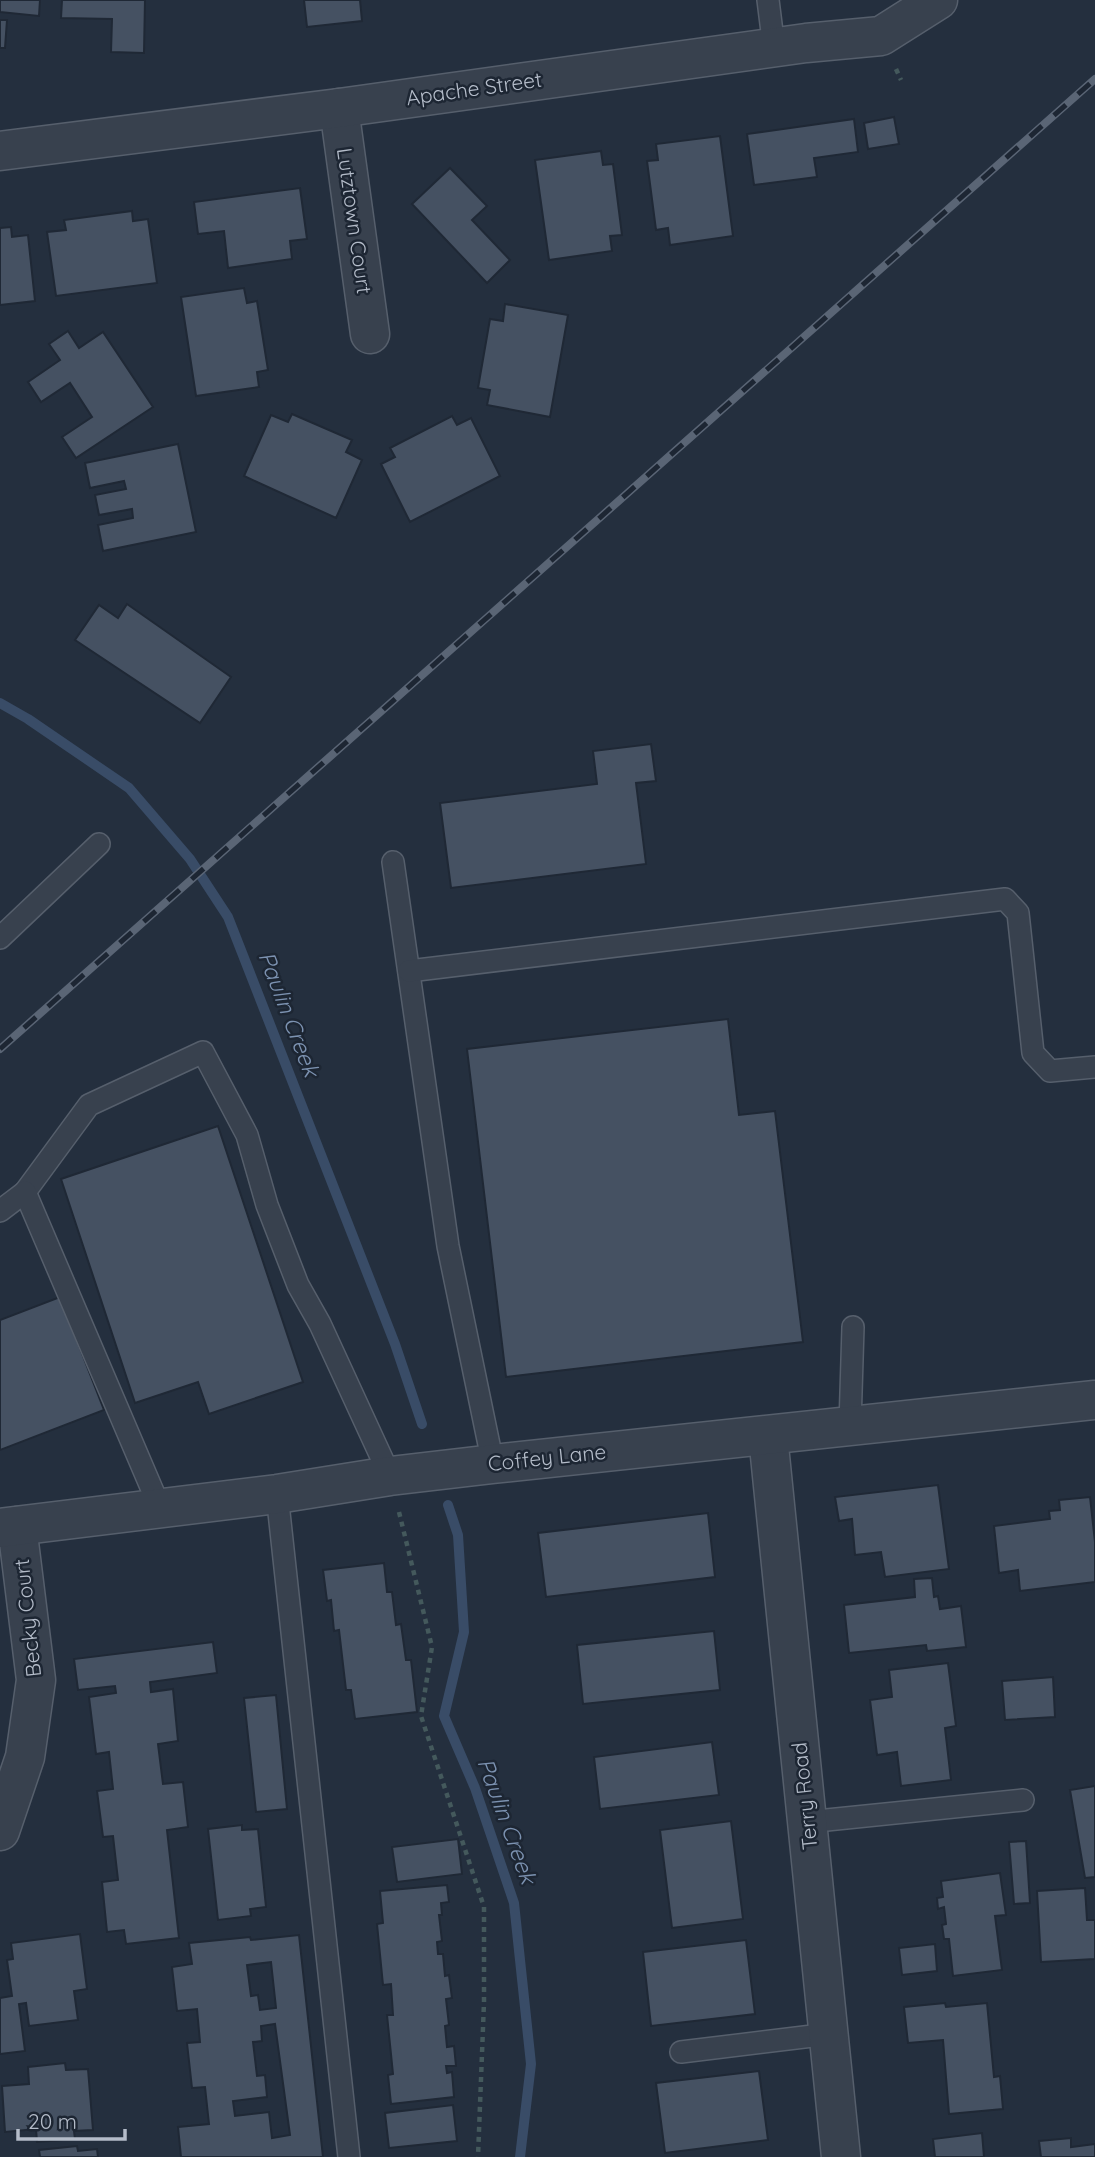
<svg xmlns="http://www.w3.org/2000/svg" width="1095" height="2157" font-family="Quicksand,sans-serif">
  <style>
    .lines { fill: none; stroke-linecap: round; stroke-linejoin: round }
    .stream { stroke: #394c67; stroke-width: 10 }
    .building { fill: #455162; stroke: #1f2835; stroke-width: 2; fill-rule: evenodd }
    .service-casing { stroke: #565f6c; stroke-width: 24 }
    .minor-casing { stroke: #565f6c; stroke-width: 41 }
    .tertiary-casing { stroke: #565f6c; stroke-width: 41 }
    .path { stroke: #44595c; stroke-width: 4.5; stroke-dasharray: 5 5; stroke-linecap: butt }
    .service { stroke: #38414e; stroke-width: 21 }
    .minor { stroke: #38414e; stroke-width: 38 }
    .tertiary { stroke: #38414e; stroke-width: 38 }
    .rail-casing { stroke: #5a6575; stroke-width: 8 }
    .rail { stroke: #1d2633; stroke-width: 5; stroke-dasharray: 16; stroke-linecap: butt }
    .labels { text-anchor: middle; stroke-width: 5; stroke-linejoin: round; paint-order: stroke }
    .street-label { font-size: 21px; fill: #b4bcc9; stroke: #1d2633 }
    .water-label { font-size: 23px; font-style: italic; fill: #7c92b1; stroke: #1d2633 }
  </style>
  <rect width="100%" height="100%" fill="#242f3e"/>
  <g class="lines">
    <!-- stream -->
    <g class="stream">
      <polyline points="0,703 28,719 129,788 190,859 228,917 395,1344 422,1424"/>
      <polyline points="448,1505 458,1535 464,1632 444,1716 475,1788 514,1903 531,2064 520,2157"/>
    </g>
  </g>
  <!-- building -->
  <g class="building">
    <polygon points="0,0 40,0 39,16 0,12"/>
    <polygon points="62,0 145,0 144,53 111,52 112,19 61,18"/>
    <polygon points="304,0 360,0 362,21 307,27"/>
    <polygon points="0,20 7,20 5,48 0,48"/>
    <polygon points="894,117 899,144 868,149 864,123"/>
    <polygon points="854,119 858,152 814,158 817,177 754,185 747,134"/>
    <polygon points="720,136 733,236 670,245 668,228 656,230 647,161 658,160 656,144"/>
    <polygon points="601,151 603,165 613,164 622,235 610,236 612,251 549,260 535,160"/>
    <polygon points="450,168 487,206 472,220 510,260 487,283 412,204"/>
    <polygon points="300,188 307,239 290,241 292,259 228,268 224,231 198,234 194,202"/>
    <polygon points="132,211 133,221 148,219 157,283 56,296 47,232 66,230 64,220"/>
    <polygon points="11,227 12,237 28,235 35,301 0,305 0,228"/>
    <polygon points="244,288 247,303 257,301 268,370 257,372 259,387 196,396 181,297"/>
    <polygon points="505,304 568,315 550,417 487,405 490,390 478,388 490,319 503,321"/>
    <polygon points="68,331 79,348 103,332 153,407 76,458 62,437 92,417 70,383 41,402 28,382 60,360 49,344"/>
    <polygon points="292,414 352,440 346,452 362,460 336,518 244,476 271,415 288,422"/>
    <polygon points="452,416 457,425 471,418 500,476 410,522 381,464 395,457 390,448"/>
    <polygon points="178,444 196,532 103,551 98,525 133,518 132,509 99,515 95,495 126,489 124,481 90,488 85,463"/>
    <polygon points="127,604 231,677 200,723 75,640 99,605 118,618"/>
    <polygon points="651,744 656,781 636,783 646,864 451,888 440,803 597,784 593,751"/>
    <polygon points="728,1019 739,1115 775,1111 803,1342 506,1377 467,1049"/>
    <polygon points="218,1126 303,1382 209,1414 198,1382 135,1403 61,1179"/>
    <polygon points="60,1297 104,1410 0,1450 0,1320"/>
    <polygon points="938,1485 949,1569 885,1577 881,1552 855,1555 852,1519 839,1521 835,1497"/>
    <polygon points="1090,1497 1095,1542 1095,1582 1020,1591 1018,1570 999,1573 994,1526 1050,1519 1049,1511 1060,1510 1059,1500"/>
    <polygon points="708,1513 715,1577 546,1597 538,1533"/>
    <polygon points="384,1563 387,1592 392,1592 396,1625 401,1624 406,1660 411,1660 417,1712 355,1719 351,1690 346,1690 339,1630 334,1631 331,1600 327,1601 323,1570"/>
    <polygon points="932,1578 934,1597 938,1596 940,1609 961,1606 966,1647 927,1651 926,1645 849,1653 844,1605 915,1597 914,1579"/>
    <polygon points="714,1631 720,1690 583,1704 577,1645"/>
    <polygon points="213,1642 217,1673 150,1682 151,1692 173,1689 178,1741 158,1744 163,1784 183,1782 188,1827 167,1830 179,1938 126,1944 124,1930 107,1932 102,1882 118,1880 113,1836 103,1837 97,1791 113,1789 109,1752 96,1754 89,1697 116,1693 115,1686 78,1690 74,1659"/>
    <polygon points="948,1663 956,1726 945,1728 951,1780 901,1786 897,1752 877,1755 870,1700 892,1697 889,1670"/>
    <polygon points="1053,1677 1055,1717 1005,1720 1002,1681"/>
    <polygon points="276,1695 287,1809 256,1812 244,1698"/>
    <polygon points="712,1742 719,1795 600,1809 594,1757"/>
    <polygon points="1095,1786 1095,1877 1085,1878 1070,1790"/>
    <polygon points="731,1821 743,1919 672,1928 660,1830"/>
    <polygon points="242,1825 242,1830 258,1829 266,1907 250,1909 251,1916 218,1920 208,1829"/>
    <polygon points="458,1839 462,1874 397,1882 392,1847"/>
    <polygon points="1026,1841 1030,1903 1014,1904 1009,1842"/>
    <polygon points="1000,1873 1006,1915 995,1916 1002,1970 953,1976 949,1939 944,1939 942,1925 946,1924 944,1907 938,1909 937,1898 943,1897 941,1881"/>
    <polygon points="447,1885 449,1902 441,1903 442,1915 439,1915 442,1941 437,1942 438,1954 443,1954 445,1976 449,1975 452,1998 446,1999 449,2025 445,2026 447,2047 454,2046 456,2066 446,2066 447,2073 452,2072 454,2097 391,2104 388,2075 393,2074 387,2015 393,2015 391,1984 383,1985 377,1924 383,1923 380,1891"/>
    <polygon points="1085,1888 1087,1920 1095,1920 1095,1959 1041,1962 1037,1891"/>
    <polygon points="80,1934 87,1989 74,1991 78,2020 29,2026 26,2003 19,2004 25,2051 0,2054 0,1998 12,1996 7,1960 13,1959 11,1943"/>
    <path d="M 299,1935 L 323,2157 L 181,2157 L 178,2127 L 209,2124 L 205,2087 L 192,2088 L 187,2043 L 200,2042 L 197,2009 L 177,2011 L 172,1967 L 192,1964 L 189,1943 L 250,1937 L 251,1940 ZM 271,1962 L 276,2008 L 260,2010 L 258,1995 L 251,1996 L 247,1965 ZM 275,2024 L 290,2135 L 272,2138 L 269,2112 L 235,2116 L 233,2101 L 267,2097 L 265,2075 L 257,2076 L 253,2042 L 262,2041 L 261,2026 Z"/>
    <polygon points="746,1940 755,2014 651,2026 643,1952"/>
    <polygon points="935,1944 937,1971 902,1975 899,1948"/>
    <polygon points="945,2003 946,2007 987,2003 994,2077 1000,2076 1003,2109 949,2114 943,2040 908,2043 904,2007"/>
    <polygon points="65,2063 66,2070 88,2069 93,2130 74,2131 75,2139 37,2142 36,2129 5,2132 2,2086 29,2084 28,2067"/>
    <polygon points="759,2071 768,2140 665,2153 656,2083"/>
    <polygon points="453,2105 457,2141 389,2148 385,2113"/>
    <polygon points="982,2133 984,2157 935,2157 933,2139"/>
    <polygon points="1071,2138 1071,2147 1095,2144 1095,2157 1041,2157 1039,2141"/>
    <polygon points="77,2146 78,2151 97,2149 98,2157 40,2157 39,2150"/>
  </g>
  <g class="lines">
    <!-- service casing -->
    <g class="service-casing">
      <g id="service">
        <polyline points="768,0 774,48"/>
        <polyline points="393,862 448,1246 493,1464"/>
        <polyline points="0,938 99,844"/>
        <polyline points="409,971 1005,899 1018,913 1033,1053 1050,1071 1095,1067"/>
        <polyline points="25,1192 89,1105 203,1052 247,1135 267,1205 298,1285 320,1324 390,1476"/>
        <polyline points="0,1211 25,1192 160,1508"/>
        <polyline points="850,1425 853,1327"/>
        <polyline points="277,1494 349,2157"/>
        <polyline points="807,1822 1023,1800"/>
        <polyline points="681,2052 829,2034"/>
      </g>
    </g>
    <!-- minor casing -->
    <g class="minor-casing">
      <g id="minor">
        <polyline points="339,108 370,334"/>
        <polyline points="0,151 339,108 806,43 881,36 938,0"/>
        <polyline points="768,1436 841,2157"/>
        <polyline points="0,1831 25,1757 36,1680 17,1526"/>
      </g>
    </g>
    <!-- tertiary casing -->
    <g class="tertiary-casing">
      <polyline id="tertiary" points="0,1528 277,1494 390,1476 493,1464 1095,1400"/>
    </g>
    <!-- path -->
    <g class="path">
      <polyline points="896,69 901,80"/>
      <polyline points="399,1512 432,1647 421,1716 484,1907 484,2002 478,2157"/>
    </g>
    <!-- service -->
    <use href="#service" class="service"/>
    <!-- minor -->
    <use href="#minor" class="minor"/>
    <!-- tertiary -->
    <use href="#tertiary" class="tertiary"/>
    <!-- rail casing -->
    <g class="rail-casing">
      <polyline id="rail" points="0,1049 1095,79"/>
    </g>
    <!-- rail -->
    <use href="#rail" class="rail"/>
  </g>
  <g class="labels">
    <!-- street labels -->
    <g class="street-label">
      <text transform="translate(474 89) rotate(-8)" y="7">Apache Street</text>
      <text transform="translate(354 221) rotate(82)" y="7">Lutztown Court</text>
      <text transform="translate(547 1458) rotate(-6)" y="7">Coffey Lane</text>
      <text transform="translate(28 1618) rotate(-96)" y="7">Becky Court</text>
      <text transform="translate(805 1796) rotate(-96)" y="7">Terry Road</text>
    </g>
    <!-- water labels -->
    <g class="water-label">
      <text transform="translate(289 1014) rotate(69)" y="8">Paulin Creek</text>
      <text transform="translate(507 1821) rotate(70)" y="8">Paulin Creek</text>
    </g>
  </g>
  <!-- scale -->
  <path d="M18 2129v10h107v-10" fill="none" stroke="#b4bcc9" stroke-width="3.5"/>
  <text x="28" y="2129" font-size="21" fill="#b4bcc9" stroke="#1d2633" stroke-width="5" paint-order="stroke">20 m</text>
</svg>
